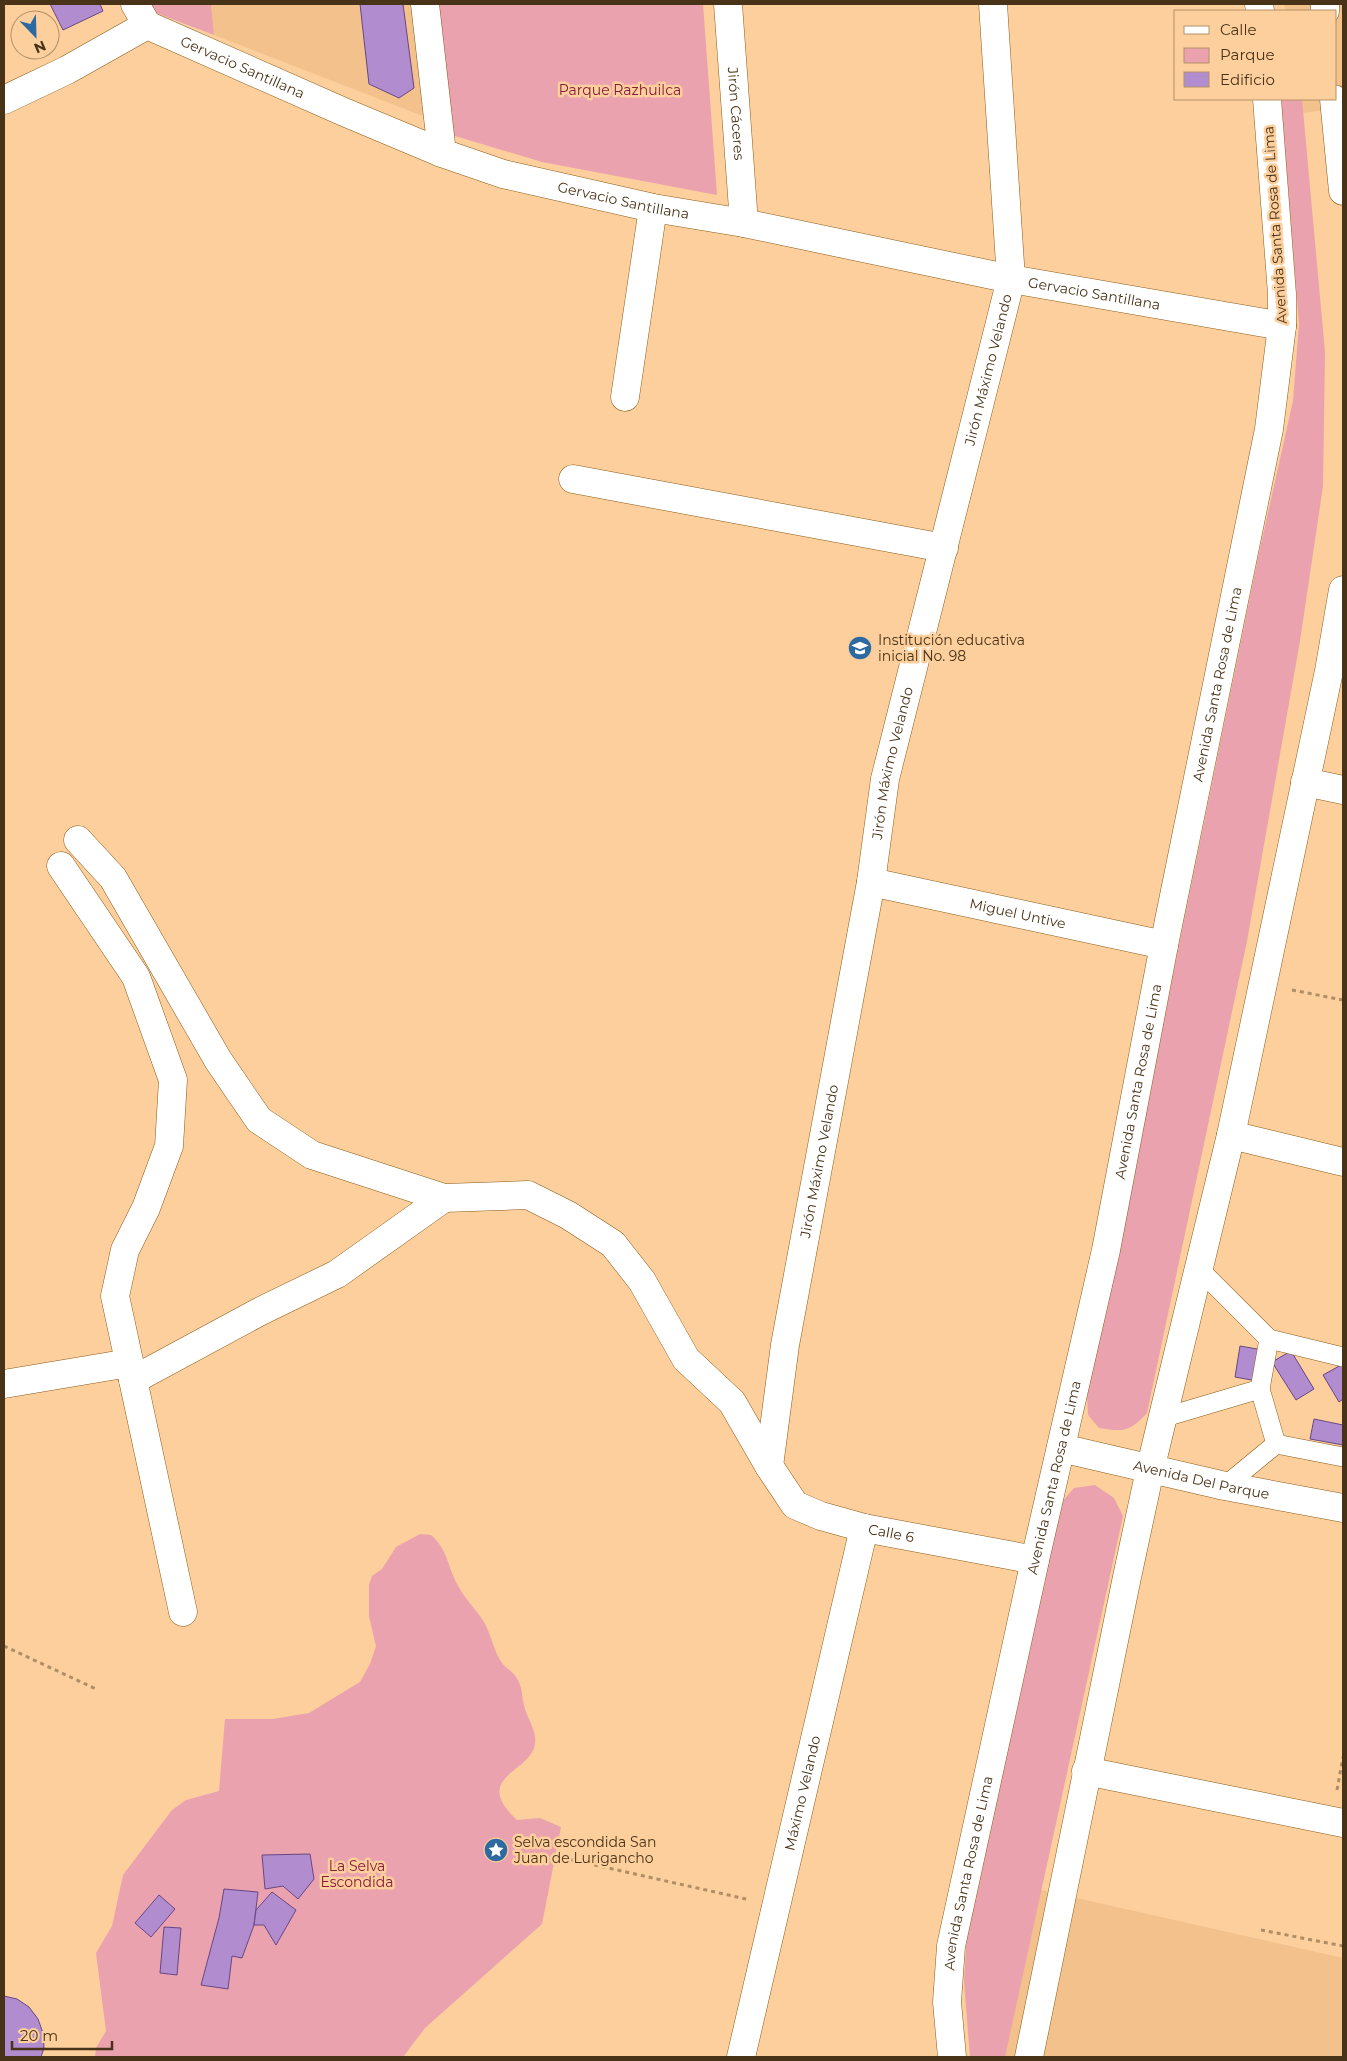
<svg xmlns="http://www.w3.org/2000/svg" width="1347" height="2061" font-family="Montserrat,sans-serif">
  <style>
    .built { fill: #f3c18c }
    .green { fill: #eaa2ae }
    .building { fill: #b18dcf; stroke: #684683 }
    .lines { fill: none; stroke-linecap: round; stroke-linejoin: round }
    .service-casing { stroke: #8d5b16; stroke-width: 20 }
    .pedestrian-casing { stroke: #8d5b16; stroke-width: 29 }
    .minor-casing { stroke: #8d5b16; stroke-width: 29 }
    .tertiary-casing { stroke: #8d5b16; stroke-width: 29 }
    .secondary-casing { stroke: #8d5b16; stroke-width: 29 }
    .path { stroke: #b08d65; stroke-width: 3; stroke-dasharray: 4 4; stroke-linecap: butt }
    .service { stroke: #fff; stroke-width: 19 }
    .pedestrian { stroke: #fff; stroke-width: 28 }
    .minor { stroke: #fff; stroke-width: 28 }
    .tertiary { stroke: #fff; stroke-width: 28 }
    .secondary { stroke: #fff; stroke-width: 28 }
    .labels { text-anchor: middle; stroke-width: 5; stroke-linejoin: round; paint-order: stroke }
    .street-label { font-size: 14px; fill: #493318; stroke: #fccf9d }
    .park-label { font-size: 14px; fill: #89193c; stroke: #fccf9d }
    .poi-label { font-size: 14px; fill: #493318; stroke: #fccf9d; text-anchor: start }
  </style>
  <rect width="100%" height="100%" fill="#fccf9d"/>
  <!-- built -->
  <g class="built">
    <polygon points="211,4 414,4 428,118 214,35"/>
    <polygon points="1284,4 1343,4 1343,108 1294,114 1292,99 1336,99 1336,11 1285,11"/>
    <polygon points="1019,1885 1343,1958 1343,2057 986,2057"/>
  </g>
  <!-- green -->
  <g class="green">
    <polygon points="147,4 211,4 214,35 151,11"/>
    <polygon points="432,4 703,4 717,195 542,162 445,133"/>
    <path d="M 1281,99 L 1302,99 L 1325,352 L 1323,486 L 1300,641 L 1247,941 L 1147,1413 C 1129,1432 1124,1432 1099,1428 L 1088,1415 L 1087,1397 L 1259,553 L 1293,401 L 1299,324 Z"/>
    <polygon points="1095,1485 1114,1498 1123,1516 1005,2057 970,2057 964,1981 967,1932 1058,1506 1074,1488"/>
    <path d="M 420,1534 L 431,1535 C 448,1550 447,1565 457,1584 C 464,1598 476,1609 484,1622 C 491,1634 494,1652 502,1663 C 506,1668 512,1671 516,1677 C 523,1688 521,1692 524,1705 C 526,1716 534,1726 535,1737 C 540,1773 467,1773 517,1820 L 540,1818 L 561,1827 L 542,1924 L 425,2028 L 403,2057 L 95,2057 L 96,2048 L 106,2031 L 96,1953 L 112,1926 L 123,1875 L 172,1810 L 186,1800 L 219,1791 L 225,1719 L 273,1719 L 309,1713 L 360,1682 L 370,1664 L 376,1646 L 369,1616 L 369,1585 L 372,1576 L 382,1569 L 396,1547 Z"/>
  </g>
  <!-- building -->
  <g class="building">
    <polygon points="50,4 100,4 103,11 63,30"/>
    <polygon points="360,4 403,4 414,88 399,98 369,84"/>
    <polygon points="1240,1346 1263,1350 1257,1381 1235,1377"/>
    <polygon points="1291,1351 1314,1389 1296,1400 1272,1362"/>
    <polygon points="1341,1365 1343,1368 1343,1399 1339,1402 1323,1375"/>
    <polygon points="1314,1419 1343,1425 1343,1445 1310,1439"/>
    <polygon points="310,1854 314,1879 298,1899 283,1886 265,1889 262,1855"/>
    <polygon points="224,1889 258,1892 254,1925 242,1958 232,1956 228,1989 201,1985 219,1918"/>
    <polygon points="272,1892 296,1910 276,1945 264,1925 254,1925 256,1910"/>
    <polygon points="159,1895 175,1909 151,1937 135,1923"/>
    <polygon points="164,1927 181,1928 177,1975 160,1973"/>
    <polygon points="4,1996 17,1999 29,2007 38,2019 43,2033 44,2048 41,2057 4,2057"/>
  </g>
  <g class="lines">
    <!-- service casing -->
    <g class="service-casing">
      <g id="service">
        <polyline points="1269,1339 1343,1357"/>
        <polyline points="1260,1389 1276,1444"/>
        <polyline points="1162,1418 1260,1389 1269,1339 1199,1269"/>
        <polyline points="1225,1486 1276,1444 1343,1457"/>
      </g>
    </g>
    <!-- pedestrian casing -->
    <g class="pedestrian-casing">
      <polyline id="pedestrian" points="1231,1135 1343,1162"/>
    </g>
    <!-- minor casing -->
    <g class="minor-casing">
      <g id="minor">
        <polyline points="135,4 147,25"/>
        <polyline points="425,4 442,153"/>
        <path id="s1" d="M 728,4 L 744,223"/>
        <path id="s2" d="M 4,100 L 67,70 L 147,25 L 344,112 L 442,153 L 503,174 L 653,208 L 744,223 L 1011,279 L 1282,326"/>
        <polyline points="625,397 653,208"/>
        <polyline points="573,479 944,548"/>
        <polyline points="1305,782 1343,790"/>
        <path id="s3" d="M 78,840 L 113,878 L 218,1060 L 259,1120 L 312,1155 L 444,1198 L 528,1195 L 568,1215 L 613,1244 L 642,1281 L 686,1359 L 732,1402 L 769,1466 L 795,1505 L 821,1516 L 864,1528 L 1035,1560"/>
        <polyline points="61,866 136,977 173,1080 169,1146 146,1208 125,1250 115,1296 183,1612"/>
        <path id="s4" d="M 871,882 L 1164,945"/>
        <polyline points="133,1380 259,1312 337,1274 444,1198"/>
        <polyline points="4,1384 129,1363"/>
        <path id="s5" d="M 769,1466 L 785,1345 L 871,882 L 885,779 L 1011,279 L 993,4"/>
        <polyline points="1086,1771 1343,1823"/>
        <path id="s6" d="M 741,2057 L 864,1528"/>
      </g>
    </g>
    <!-- tertiary casing -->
    <g class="tertiary-casing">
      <g id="tertiary">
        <path id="s7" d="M 1061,1448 L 1225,1486 L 1343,1508"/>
      </g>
    </g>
    <!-- secondary casing -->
    <g class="secondary-casing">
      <g id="secondary">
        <polyline points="1259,4 1260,11"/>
        <polyline points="1325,4 1325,11"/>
        <polyline points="1334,99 1343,191"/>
        <path id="s8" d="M 952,2057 L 947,2002 L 951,1946 L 1035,1560 L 1106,1250 L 1164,945 L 1269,429 L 1282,326 L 1282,294 L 1267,99"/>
        <polyline points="1029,2057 1127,1577 1150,1470 1231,1135 1329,671 1343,590"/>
      </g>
    </g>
    <!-- path -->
    <g class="path">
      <polyline points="1292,990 1343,1000"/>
      <polyline points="4,1646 96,1689"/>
      <polyline points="1337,1790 1343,1757"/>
      <polyline points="555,1856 746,1899"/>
      <polyline points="1261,1930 1343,1946"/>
    </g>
    <!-- service -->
    <use href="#service" class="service"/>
    <!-- pedestrian -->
    <use href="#pedestrian" class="pedestrian"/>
    <!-- minor -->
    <use href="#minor" class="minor"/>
    <!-- tertiary -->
    <use href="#tertiary" class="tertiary"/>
    <!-- secondary -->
    <use href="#secondary" class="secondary"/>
  </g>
  <!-- icons -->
  <defs>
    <g id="school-disc" transform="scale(1.25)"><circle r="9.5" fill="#2d6aa1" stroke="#fccf9d"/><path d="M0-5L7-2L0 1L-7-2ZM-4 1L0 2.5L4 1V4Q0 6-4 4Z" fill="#fff"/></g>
    <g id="sight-disc" transform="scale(1.25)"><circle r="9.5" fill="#2d6aa1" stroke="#fccf9d"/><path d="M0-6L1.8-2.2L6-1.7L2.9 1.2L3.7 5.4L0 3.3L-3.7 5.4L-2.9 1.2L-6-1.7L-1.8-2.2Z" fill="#fff"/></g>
  </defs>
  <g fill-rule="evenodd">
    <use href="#school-disc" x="860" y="648"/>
    <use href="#sight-disc" x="496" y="1850"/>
  </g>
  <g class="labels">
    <!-- street labels -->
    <g class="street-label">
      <text dy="5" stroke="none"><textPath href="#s2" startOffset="266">Gervacio Santillana</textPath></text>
      <text dy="5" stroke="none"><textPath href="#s1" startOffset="110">Jirón Cáceres</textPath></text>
      <text dy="5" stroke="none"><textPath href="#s2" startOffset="671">Gervacio Santillana</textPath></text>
      <text transform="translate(1275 225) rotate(-94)" y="5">Avenida Santa Rosa de Lima</text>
      <text dy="5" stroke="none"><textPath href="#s2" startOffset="1151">Gervacio Santillana</textPath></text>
      <text dy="5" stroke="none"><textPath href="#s5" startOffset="1119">Jirón Máximo Velando</textPath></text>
      <text dy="5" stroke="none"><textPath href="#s8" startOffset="1401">Avenida Santa Rosa de Lima</textPath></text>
      <text dy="5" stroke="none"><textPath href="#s5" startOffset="714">Jirón Máximo Velando</textPath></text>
      <text dy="5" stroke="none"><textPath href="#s4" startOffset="150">Miguel Untive</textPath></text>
      <text dy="5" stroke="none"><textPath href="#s8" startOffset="996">Avenida Santa Rosa de Lima</textPath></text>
      <text dy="5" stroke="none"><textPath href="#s5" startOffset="309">Jirón Máximo Velando</textPath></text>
      <text dy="5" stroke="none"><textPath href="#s8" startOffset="591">Avenida Santa Rosa de Lima</textPath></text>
      <text dy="5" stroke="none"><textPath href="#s7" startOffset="144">Avenida Del Parque</textPath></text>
      <text dy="5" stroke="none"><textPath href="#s3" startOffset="1140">Calle 6</textPath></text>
      <text dy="5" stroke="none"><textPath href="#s6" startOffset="271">Máximo Velando</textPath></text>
      <text dy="5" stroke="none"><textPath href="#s8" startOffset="186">Avenida Santa Rosa de Lima</textPath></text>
    </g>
    <!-- park labels -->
    <g class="park-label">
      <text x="620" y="95">Parque Razhuilca</text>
      <text x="357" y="1871">La Selva<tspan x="357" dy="16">Escondida</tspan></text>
    </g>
    <!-- poi labels -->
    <g class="poi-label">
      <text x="878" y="645">Institución educativa<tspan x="878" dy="16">inicial No. 98</tspan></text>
      <text x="514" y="1847">Selva escondida San<tspan x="514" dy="16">Juan de Lurigancho</tspan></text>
    </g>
  </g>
  <!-- border -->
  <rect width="1347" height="2061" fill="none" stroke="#493318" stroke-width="10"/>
  <!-- legend -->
  <rect x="1174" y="10" width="162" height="90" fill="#fccf9d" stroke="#b49168"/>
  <rect x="1184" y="26" width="25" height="8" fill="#ffffff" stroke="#b49168"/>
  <text x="1220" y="35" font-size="15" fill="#493318">Calle</text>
  <rect x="1184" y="48" width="25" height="15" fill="#eaa2ae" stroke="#b49168"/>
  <text x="1220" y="60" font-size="15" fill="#493318">Parque</text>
  <rect x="1184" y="72" width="25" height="15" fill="#b18dcf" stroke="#b49168"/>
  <text x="1220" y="85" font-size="15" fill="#493318">Edificio</text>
  <!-- north arrow -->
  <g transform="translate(35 35) rotate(157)"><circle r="24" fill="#fccf9d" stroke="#b49168"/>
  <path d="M0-4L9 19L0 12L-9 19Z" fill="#2d6aa1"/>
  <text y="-8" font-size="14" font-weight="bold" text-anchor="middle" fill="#493318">N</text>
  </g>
  <!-- scale -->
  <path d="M12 2041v8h100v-8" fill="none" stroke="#493318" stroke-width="2.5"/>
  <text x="20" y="2041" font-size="15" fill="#493318" stroke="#fccf9d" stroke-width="4" paint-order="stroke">20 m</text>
</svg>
